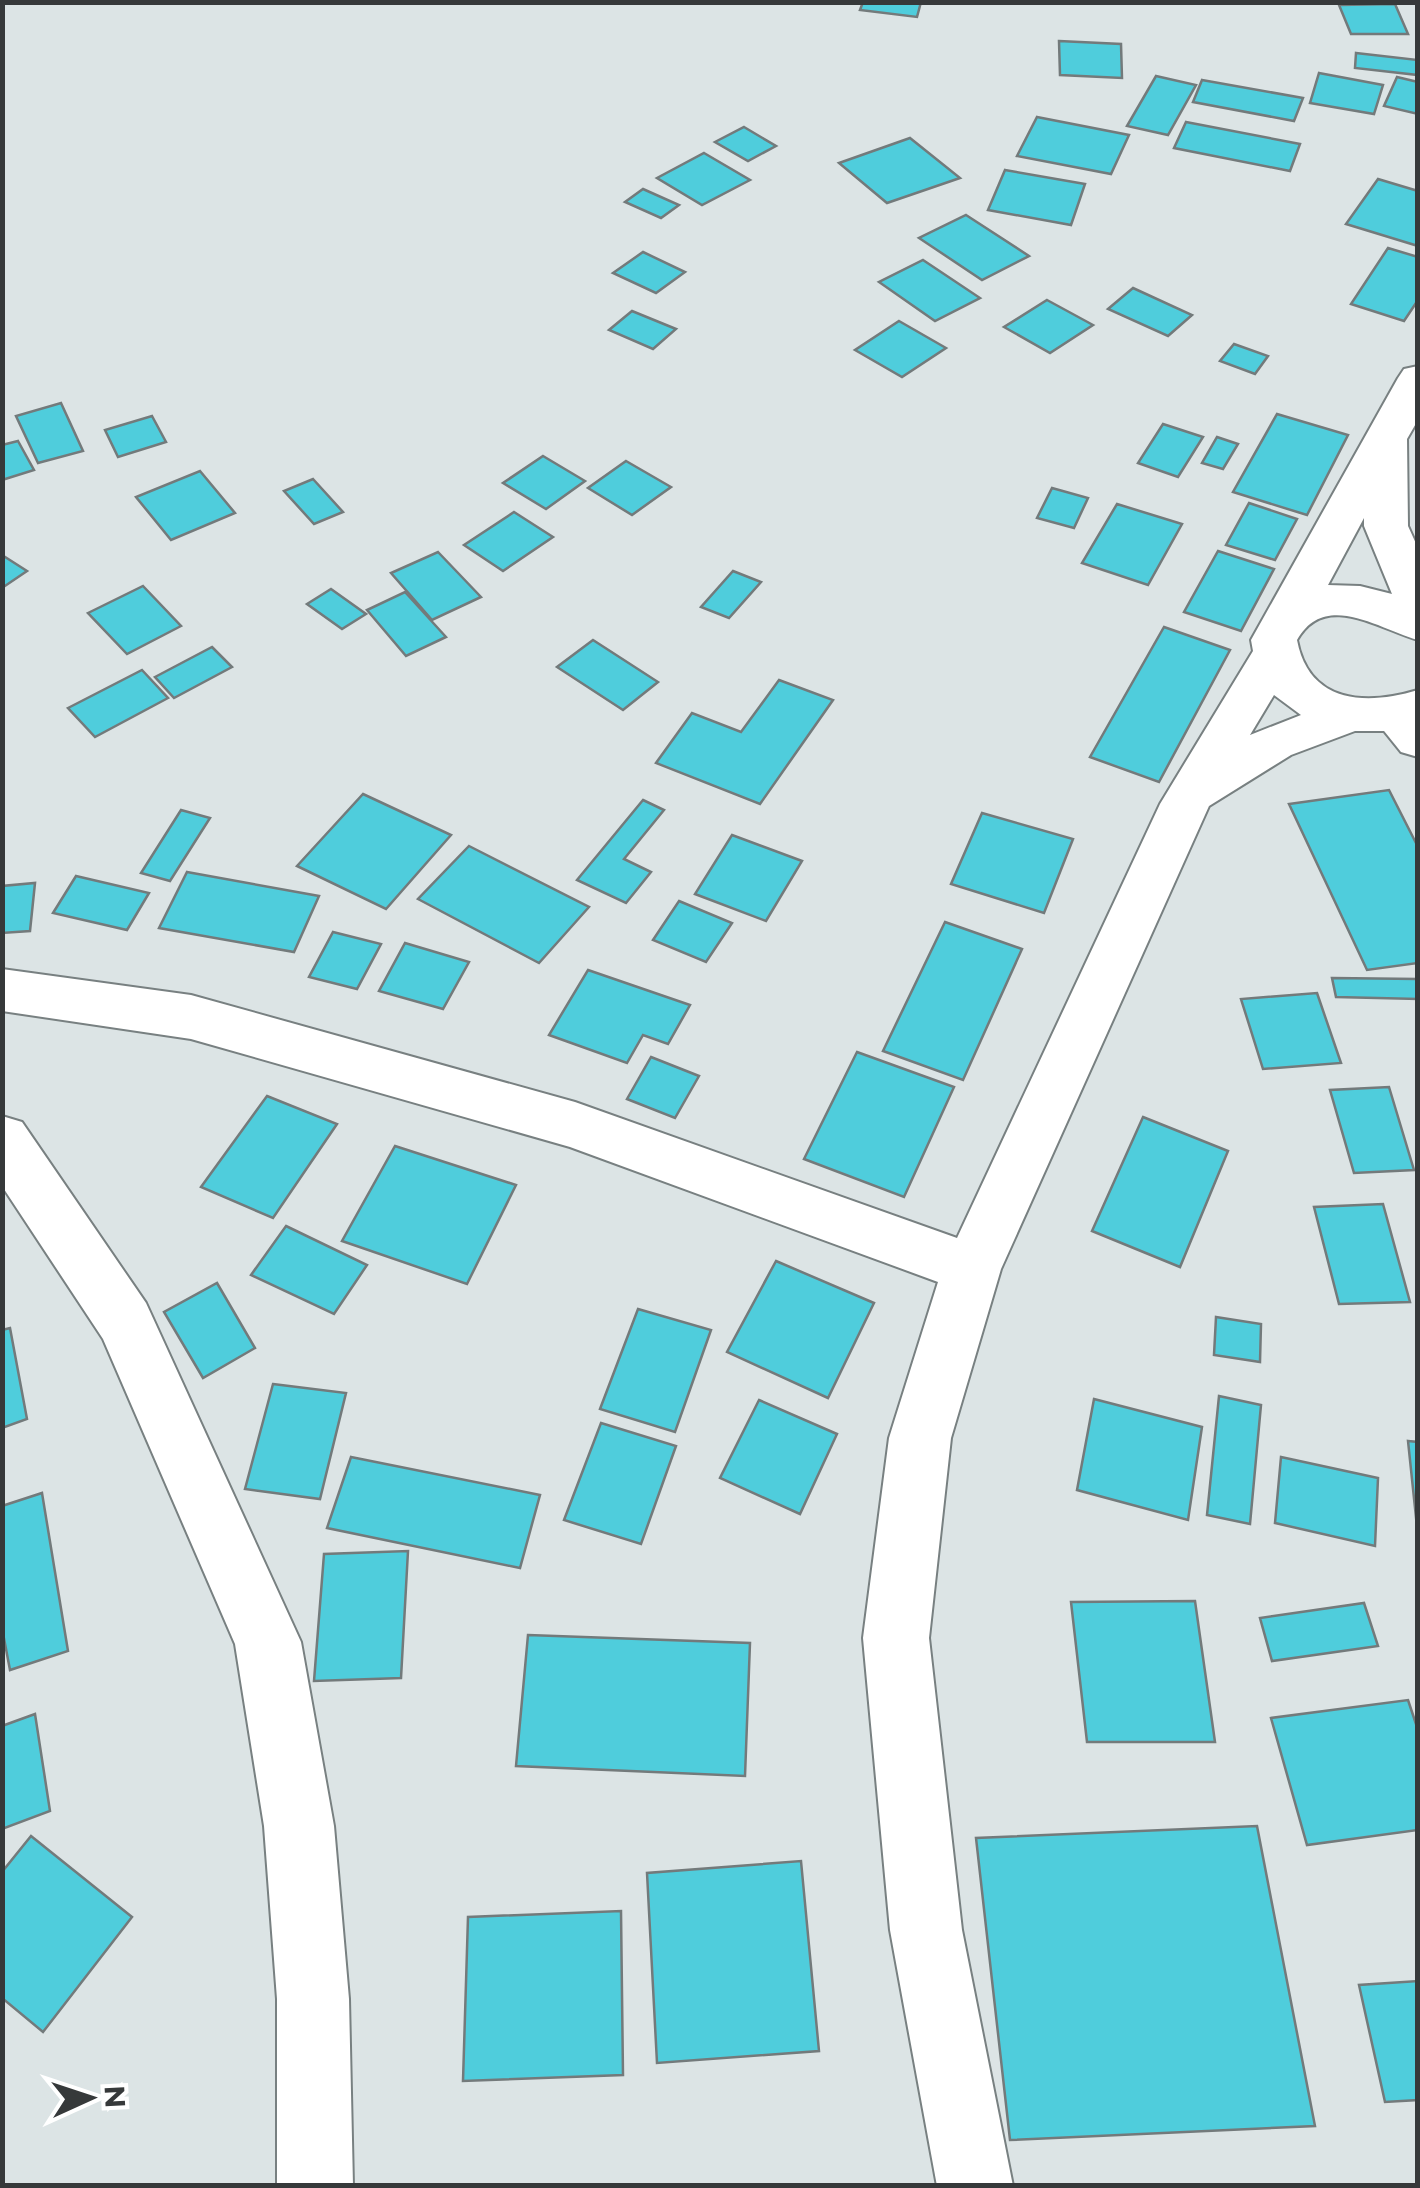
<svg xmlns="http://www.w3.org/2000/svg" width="1420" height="2188" font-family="Montserrat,sans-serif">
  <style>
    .building { fill: #4fcddc; stroke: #737a7b; stroke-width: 2.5 }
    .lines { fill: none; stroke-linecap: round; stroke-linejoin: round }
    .minor-casing { stroke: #788081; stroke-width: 4 }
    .tertiary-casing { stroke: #788081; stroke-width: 4 }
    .minor { fill: #fff; fill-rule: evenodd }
    .tertiary { fill: #fff; fill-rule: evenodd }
  </style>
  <rect width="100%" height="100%" fill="#dce4e5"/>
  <!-- building -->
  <g class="building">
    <polygon points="863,2 921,2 917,17 860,10"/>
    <polygon points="1395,4 1408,34 1351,34 1339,5"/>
    <polygon points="1059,41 1121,44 1122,78 1060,75"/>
    <polygon points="1356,53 1418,60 1418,75 1355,68"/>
    <polygon points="1319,73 1383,85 1374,114 1310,103"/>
    <polygon points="1156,76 1196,85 1168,135 1127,126"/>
    <polygon points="1397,77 1418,82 1418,114 1384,106"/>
    <polygon points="1202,80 1303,98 1294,121 1193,102"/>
    <polygon points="1037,117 1129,135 1111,174 1017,156"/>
    <polygon points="1186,122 1300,144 1290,171 1174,148"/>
    <polygon points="744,127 776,146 748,161 715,142"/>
    <polygon points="910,138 960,178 887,203 839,163"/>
    <polygon points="704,153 750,180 702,205 657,178"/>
    <polygon points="1005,170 1085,184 1071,225 988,210"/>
    <polygon points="1378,179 1418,191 1418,246 1346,224"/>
    <polygon points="643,189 679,205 661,218 625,202"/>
    <polygon points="966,215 1029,256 982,280 919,238"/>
    <polygon points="1388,248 1418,257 1418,300 1404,321 1351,304"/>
    <polygon points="643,252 685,272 656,293 613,273"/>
    <polygon points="923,260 980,298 935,321 879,282"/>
    <polygon points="1133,288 1192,315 1168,336 1108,309"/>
    <polygon points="1047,300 1093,325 1050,353 1004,327"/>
    <polygon points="632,311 676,329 653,349 609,330"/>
    <polygon points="899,321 946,348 902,377 855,350"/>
    <polygon points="1234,344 1268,356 1255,374 1220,361"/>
    <polygon points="61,403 83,451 38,463 16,416"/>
    <polygon points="1277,414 1348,435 1307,515 1233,492"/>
    <polygon points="152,416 166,442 118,457 105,430"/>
    <polygon points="1163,424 1203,437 1178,477 1138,463"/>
    <polygon points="1217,437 1238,444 1223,469 1202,463"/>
    <polygon points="18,441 34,470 2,480 2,445"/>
    <polygon points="543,456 585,481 546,509 503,483"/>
    <polygon points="626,461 671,487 632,515 588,488"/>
    <polygon points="200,471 235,513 171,540 136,497"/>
    <polygon points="313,479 343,512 314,524 284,491"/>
    <polygon points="1052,488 1088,498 1074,528 1037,518"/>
    <polygon points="1249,503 1297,519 1275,560 1226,545"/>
    <polygon points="1117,504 1182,524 1148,585 1082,563"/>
    <polygon points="514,512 553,537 503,571 464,545"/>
    <polygon points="1218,551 1274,569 1241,631 1184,612"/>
    <polygon points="438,552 481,597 432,620 391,573"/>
    <polygon points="2,555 27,571 2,588"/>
    <polygon points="733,571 761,582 729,618 701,607"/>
    <polygon points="143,586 181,626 127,654 88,613"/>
    <polygon points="331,589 366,614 342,629 307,604"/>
    <polygon points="405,592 446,637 406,656 367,610"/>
    <polygon points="1164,627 1230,650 1159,782 1090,757"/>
    <polygon points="593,640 658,682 623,710 557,667"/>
    <polygon points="212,647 232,667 174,698 155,677"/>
    <polygon points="142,670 168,698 95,737 68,708"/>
    <polygon points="779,680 833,700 760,804 656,763 692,713 741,732"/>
    <polygon points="1389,790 1418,847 1418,963 1367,970 1289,804"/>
    <polygon points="363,794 451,835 386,909 297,866"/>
    <polygon points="643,800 664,810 624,859 651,872 626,903 577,880"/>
    <polygon points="181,810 210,818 170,881 141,873"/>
    <polygon points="982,813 1073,839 1044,913 951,884"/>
    <polygon points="732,835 802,861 766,921 695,894"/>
    <polygon points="469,846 589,907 539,963 418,899"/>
    <polygon points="187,872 319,896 294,952 159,928"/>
    <polygon points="76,876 149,893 127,930 53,913"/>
    <polygon points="35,883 30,931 2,933 2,886"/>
    <polygon points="679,901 732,923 706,962 653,940"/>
    <polygon points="945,922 1022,949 963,1080 883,1051"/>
    <polygon points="333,932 381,944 357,989 309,977"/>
    <polygon points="405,943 469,962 443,1009 379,991"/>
    <polygon points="588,970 690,1005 668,1044 643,1035 627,1063 549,1035"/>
    <polygon points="1332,978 1418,979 1418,999 1336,997"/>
    <polygon points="1317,993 1341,1063 1263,1069 1241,999"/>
    <polygon points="857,1052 954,1087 904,1197 804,1159"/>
    <polygon points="651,1057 699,1076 675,1118 627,1099"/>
    <polygon points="1389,1087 1414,1170 1354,1173 1330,1090"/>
    <polygon points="267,1096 337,1124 273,1218 201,1187"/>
    <polygon points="1143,1117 1228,1151 1180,1267 1092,1231"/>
    <polygon points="395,1146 516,1185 467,1284 342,1241"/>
    <polygon points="1383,1204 1410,1302 1339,1304 1314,1207"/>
    <polygon points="286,1226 367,1265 334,1314 251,1275"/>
    <polygon points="776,1261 874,1303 828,1398 727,1352"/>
    <polygon points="217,1283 255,1348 203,1378 164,1312"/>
    <polygon points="638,1309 711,1330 675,1432 600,1409"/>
    <polygon points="1216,1317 1261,1324 1260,1362 1214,1355"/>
    <polygon points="10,1328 27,1419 2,1428 2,1330"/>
    <polygon points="273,1384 346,1393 320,1499 245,1489"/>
    <polygon points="1219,1396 1261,1405 1250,1524 1207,1515"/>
    <polygon points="1094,1399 1202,1427 1188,1520 1077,1490"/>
    <polygon points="759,1400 837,1434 800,1514 720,1478"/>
    <polygon points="601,1423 676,1446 641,1544 564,1520"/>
    <polygon points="1408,1441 1418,1442 1418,1527 1417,1527"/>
    <polygon points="351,1457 540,1495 520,1568 327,1528"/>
    <polygon points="1281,1457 1378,1478 1375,1546 1275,1523"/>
    <polygon points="42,1493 68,1651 10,1670 2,1628 2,1506"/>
    <polygon points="408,1551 401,1678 314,1681 324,1554"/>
    <polygon points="1195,1601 1215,1742 1087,1742 1071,1602"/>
    <polygon points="1364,1603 1378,1646 1272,1661 1260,1618"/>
    <polygon points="528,1635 750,1643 745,1776 516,1766"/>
    <polygon points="1408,1700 1418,1730 1418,1830 1307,1845 1271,1718"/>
    <polygon points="35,1714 50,1811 2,1829 2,1726"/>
    <polygon points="1257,1826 1315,2126 1010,2140 976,1838"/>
    <polygon points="31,1836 132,1917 43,2032 2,1998 2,1872"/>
    <polygon points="801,1861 819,2051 657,2063 647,1873"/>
    <polygon points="621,1911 623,2075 463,2081 468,1917"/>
    <polygon points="1418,1981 1418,2100 1385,2102 1359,1985"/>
  </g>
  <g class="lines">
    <!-- minor casing -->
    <g class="minor-casing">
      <g id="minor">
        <polygon points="1396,699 1418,709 1418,757 1401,752 1372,716 1379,704"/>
        <polygon points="2,1116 22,1122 146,1303 301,1642 334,1826 349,1999 353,2186 277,2186 277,1999 264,1826 235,1644 103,1339 2,1186"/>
      </g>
    </g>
    <!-- tertiary casing -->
    <g class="tertiary-casing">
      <path id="tertiary" d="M 1418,366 L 1418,420 L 1407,439 L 1408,526 L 1418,548 L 1418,640 C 1379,629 1325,590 1297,640 C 1309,703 1365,706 1418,690 L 1418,724 L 1397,731 L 1355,731 L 1291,755 L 1209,806 L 1001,1269 L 951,1438 L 929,1638 L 962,1930 L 1013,2186 L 937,2186 L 890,1930 L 863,1638 L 889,1438 L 938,1282 L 570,1147 L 191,1039 L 2,1011 L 2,969 L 191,995 L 575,1102 L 957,1238 L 1160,804 L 1253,651 L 1251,640 L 1398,378 L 1404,369 ZM 1364,518 L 1364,526 L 1392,594 L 1360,586 L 1328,585 ZM 1274,695 L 1301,715 L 1250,735 Z"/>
    </g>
    <!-- minor -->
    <use href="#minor" class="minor"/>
    <!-- tertiary -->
    <use href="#tertiary" class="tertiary"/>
  </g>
  <!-- border -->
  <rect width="1420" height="2188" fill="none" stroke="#36393a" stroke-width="10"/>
  <!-- north arrow -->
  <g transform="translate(90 2098) rotate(87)" stroke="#ffffff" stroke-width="8" paint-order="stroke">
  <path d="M0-8L18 38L0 25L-18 38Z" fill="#36393a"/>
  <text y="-15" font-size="28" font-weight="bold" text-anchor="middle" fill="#36393a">N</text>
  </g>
</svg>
